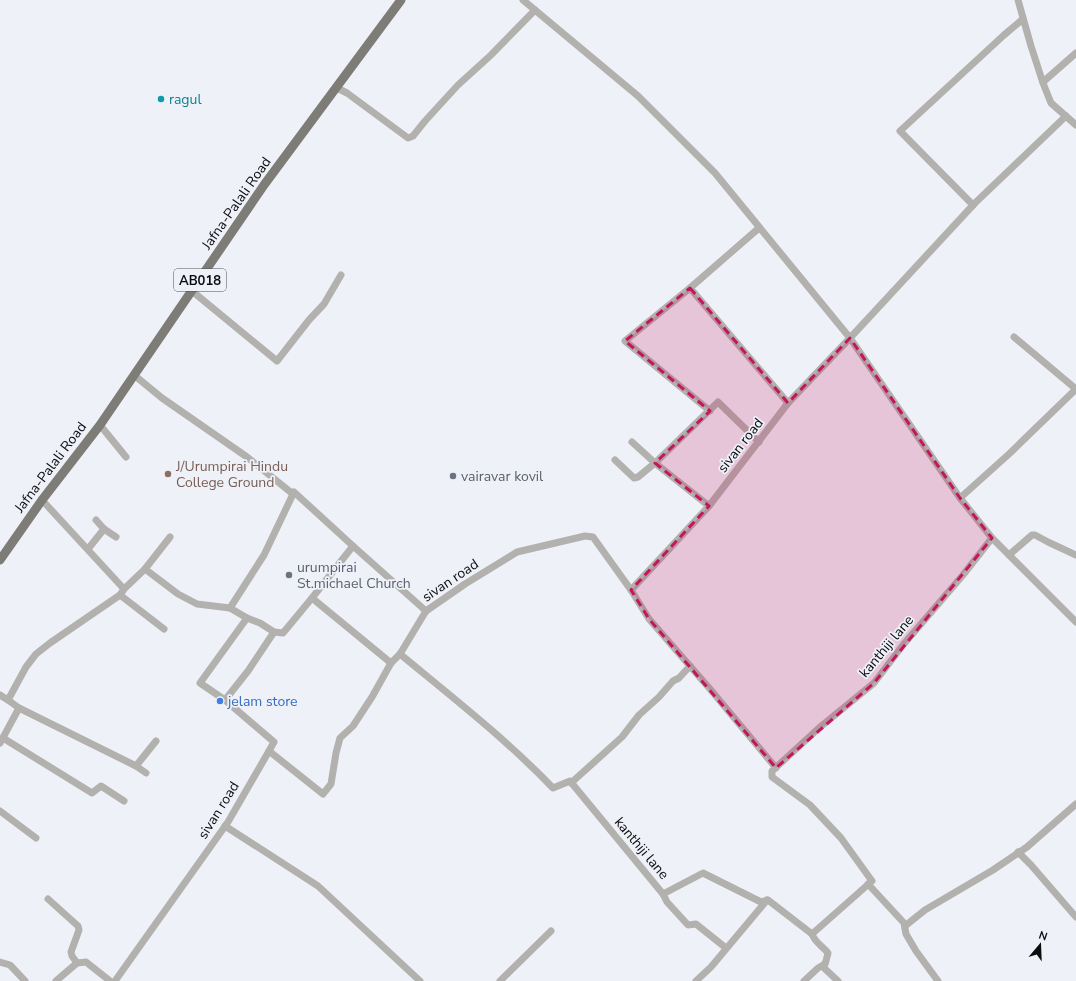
<svg xmlns="http://www.w3.org/2000/svg" width="1076" height="981" font-family="'Nunito Sans',sans-serif">
  <style>
    .lines { fill: none; stroke-linecap: round; stroke-linejoin: round }
    .minor { stroke: #b2b1ae; stroke-width: 7 }
    .major { stroke: #7d7c76; stroke-width: 9 }
    .marked { fill: #c2185b; fill-opacity: 0.2; stroke: #c2185b; stroke-width: 3; stroke-dasharray: 8 5; stroke-linejoin: round }
    .culture-dot { fill: #0f9aa8; stroke: #eff1f8; stroke-width: 1.5 }
    .education-dot { fill: #8d6e63; stroke: #eff1f8; stroke-width: 1.5 }
    .worship-dot { fill: #6b7280; stroke: #eff1f8; stroke-width: 1.5 }
    .shop-dot { fill: #3f7fe0; stroke: #eff1f8; stroke-width: 1.5 }
    .labels { text-anchor: middle; stroke-width: 3.5; stroke-linejoin: round; paint-order: stroke }
    .shield { fill: #eff1f8; stroke: #4f5154; stroke-width: 1 }
    .shield-label { font-size: 13px; font-weight: bold; fill: #0b0c0e }
    .culture-label { font-size: 14px; fill: #0d838f; stroke: #eff1f8; text-anchor: start }
    .street-label { font-size: 14px; fill: #0b0c0e; stroke: #eff1f8 }
    .education-label { font-size: 14px; fill: #785e54; stroke: #eff1f8; text-anchor: start }
    .worship-label { font-size: 14px; fill: #5b616d; stroke: #eff1f8; text-anchor: start }
    .shop-label { font-size: 14px; fill: #366cbe; stroke: #eff1f8; text-anchor: start }
  </style>
  <rect width="100%" height="100%" fill="#eff1f8"/>
  <g class="lines">
    <!-- minor -->
    <g class="minor">
      <polyline points="523,0 638,96 715,173 850,338 960,498 992,538 1076,622"/>
      <polyline points="1018,0 1031,46 1043,83 1051,103 1076,125"/>
      <polyline points="1043,82 1076,53"/>
      <polyline points="337,88 347,93 408,138 413,136 425,121 458,85 491,55 535,10"/>
      <polyline points="973,205 900,131 1004,35 1023,19"/>
      <polyline points="690,288 788,403"/>
      <polyline points="192,291 277,361 309,320 324,304 341,275"/>
      <polyline points="1014,337 1076,389"/>
      <polyline points="134,375 162,398 247,457 293,494"/>
      <polyline points="710,411 625,341 690,288 759,228"/>
      <polyline points="100,425 126,457"/>
      <polyline points="615,460 634,478 638,477 655,463 632,442"/>
      <polyline points="960,498 1009,454 1076,389"/>
      <polyline points="709,506 655,463 718,402 720,404 759,442"/>
      <polyline points="96,520 104,529"/>
      <polyline points="353,546 426,611"/>
      <polyline points="88,549 104,529 116,537"/>
      <polyline points="1009,555 1032,535 1035,535 1048,542 1076,555"/>
      <polyline points="145,569 170,537"/>
      <polyline points="124,589 145,569 178,594 197,604 230,608 247,618 260,623 274,632 283,633 312,598 391,663"/>
      <polyline points="631,590 649,619 710,689 776,768"/>
      <polyline points="120,595 164,629"/>
      <polyline points="230,608 264,555 294,492 353,546 312,598"/>
      <path d="M 400,654 C 452,697 506,739 553,788 L 570,781 L 663,894 L 703,873 L 761,902 L 768,900 L 812,934 L 872,881 L 841,838 L 810,805 L 772,777 L 772,771 L 819,728 L 874,683 L 903,645 L 963,575 L 992,538"/>
      <polyline points="0,695 8,700 26,667 36,654 50,643 120,595 124,589 42,500"/>
      <polyline points="8,700 19,708 136,766 156,741"/>
      <polyline points="225,700 200,683 247,618"/>
      <polyline points="3,738 92,793 101,786 124,801"/>
      <polyline points="0,743 19,708"/>
      <polyline points="269,751 274,742 225,700 248,671 274,632"/>
      <polyline points="136,766 146,773"/>
      <polyline points="571,783 622,737 639,715 659,697 673,681 679,678 690,666"/>
      <polyline points="0,811 36,838"/>
      <polyline points="225,826 318,886 420,981"/>
      <polyline points="1018,852 1031,865 1076,917"/>
      <polyline points="868,884 904,923 906,934 916,951 938,981"/>
      <polyline points="663,894 667,902 688,925 696,924 726,948"/>
      <polyline points="48,899 78,926 79,930 71,952 72,956 77,963"/>
      <polyline points="905,926 925,910 993,870 1027,847 1076,804"/>
      <path d="M 812,934 C 815,943 823,946 828,953 L 826,961 L 823,967 L 838,981"/>
      <polyline points="0,962 10,965 25,981"/>
      <polyline points="56,981 77,963 86,962 110,981"/>
      <polyline points="115,981 228,822 269,751 323,794 331,784 336,753 340,738 353,726 372,697 391,663 400,654 426,611 465,584 517,552 585,536 593,537 631,590 709,506 788,403 850,338 975,203 1066,116"/>
      <polyline points="500,981 551,931"/>
      <polyline points="696,981 711,967 767,900"/>
      <polyline points="804,981 818,968 825,964"/>
    </g>
    <!-- major -->
    <polyline class="major" points="0,560 42,500 100,425 264,185 401,0"/>
  </g>
  <!-- marked area -->
  <path class="marked" d="M 690,288 L 788,403 L 850,338 L 960,498 L 992,538 L 874,683 L 776,768 L 649,619 L 631,590 L 709,506 L 655,463 L 710,411 L 625,341 Z"/>
  <!-- markers -->
  <circle class="culture-dot" cx="161" cy="99" r="4"/>
  <circle class="education-dot" cx="168" cy="474" r="4"/>
  <g class="worship-dot">
    <circle cx="453" cy="476" r="4"/>
    <circle cx="289" cy="575" r="4"/>
  </g>
  <circle class="shop-dot" cx="220" cy="701" r="4"/>
  <g class="labels">
    <!-- shield labels -->
    <rect class="shield" x="174" y="269" width="52" height="22" rx="3"/>
    <g class="shield-label">
      <text x="200" y="285">AB018</text>
    </g>
    <!-- culture labels -->
    <g class="culture-label">
      <text x="169" y="104">ragul</text>
    </g>
    <!-- street labels -->
    <g class="street-label">
      <text transform="translate(236 203) rotate(-55)" y="5">Jafna-Palali Road</text>
      <text transform="translate(740 445) rotate(-52)" y="5">sivan road</text>
      <text transform="translate(50 467) rotate(-53)" y="5">Jafna-Palali Road</text>
      <text transform="translate(450 580) rotate(-34)" y="5">sivan road</text>
      <text transform="translate(886 646) rotate(-50)" y="5">kanthiji lane</text>
      <text transform="translate(218 810) rotate(-58)" y="5">sivan road</text>
      <text transform="translate(642 848) rotate(50)" y="5">kanthiji lane</text>
    </g>
    <!-- education labels -->
    <g class="education-label">
      <text x="176" y="471">J/Urumpirai Hindu<tspan x="176" dy="16">College Ground</tspan></text>
    </g>
    <!-- worship labels -->
    <g class="worship-label">
      <text x="461" y="481">vairavar kovil</text>
      <text x="297" y="572">urumpirai<tspan x="297" dy="16">St.michael Church</tspan></text>
    </g>
    <!-- shop labels -->
    <g class="shop-label">
      <text x="228" y="706">jelam store</text>
    </g>
  </g>
  <!-- north arrow -->
  <g transform="translate(1040 945) rotate(19)" stroke="#eff1f8" stroke-width="3" paint-order="stroke">
  <path d="M0-3L7 15L0 10L-7 15Z" fill="#0b0c0e"/>
  <text y="-6" font-size="11" font-weight="bold" text-anchor="middle" fill="#0b0c0e">N</text>
  </g>
</svg>
